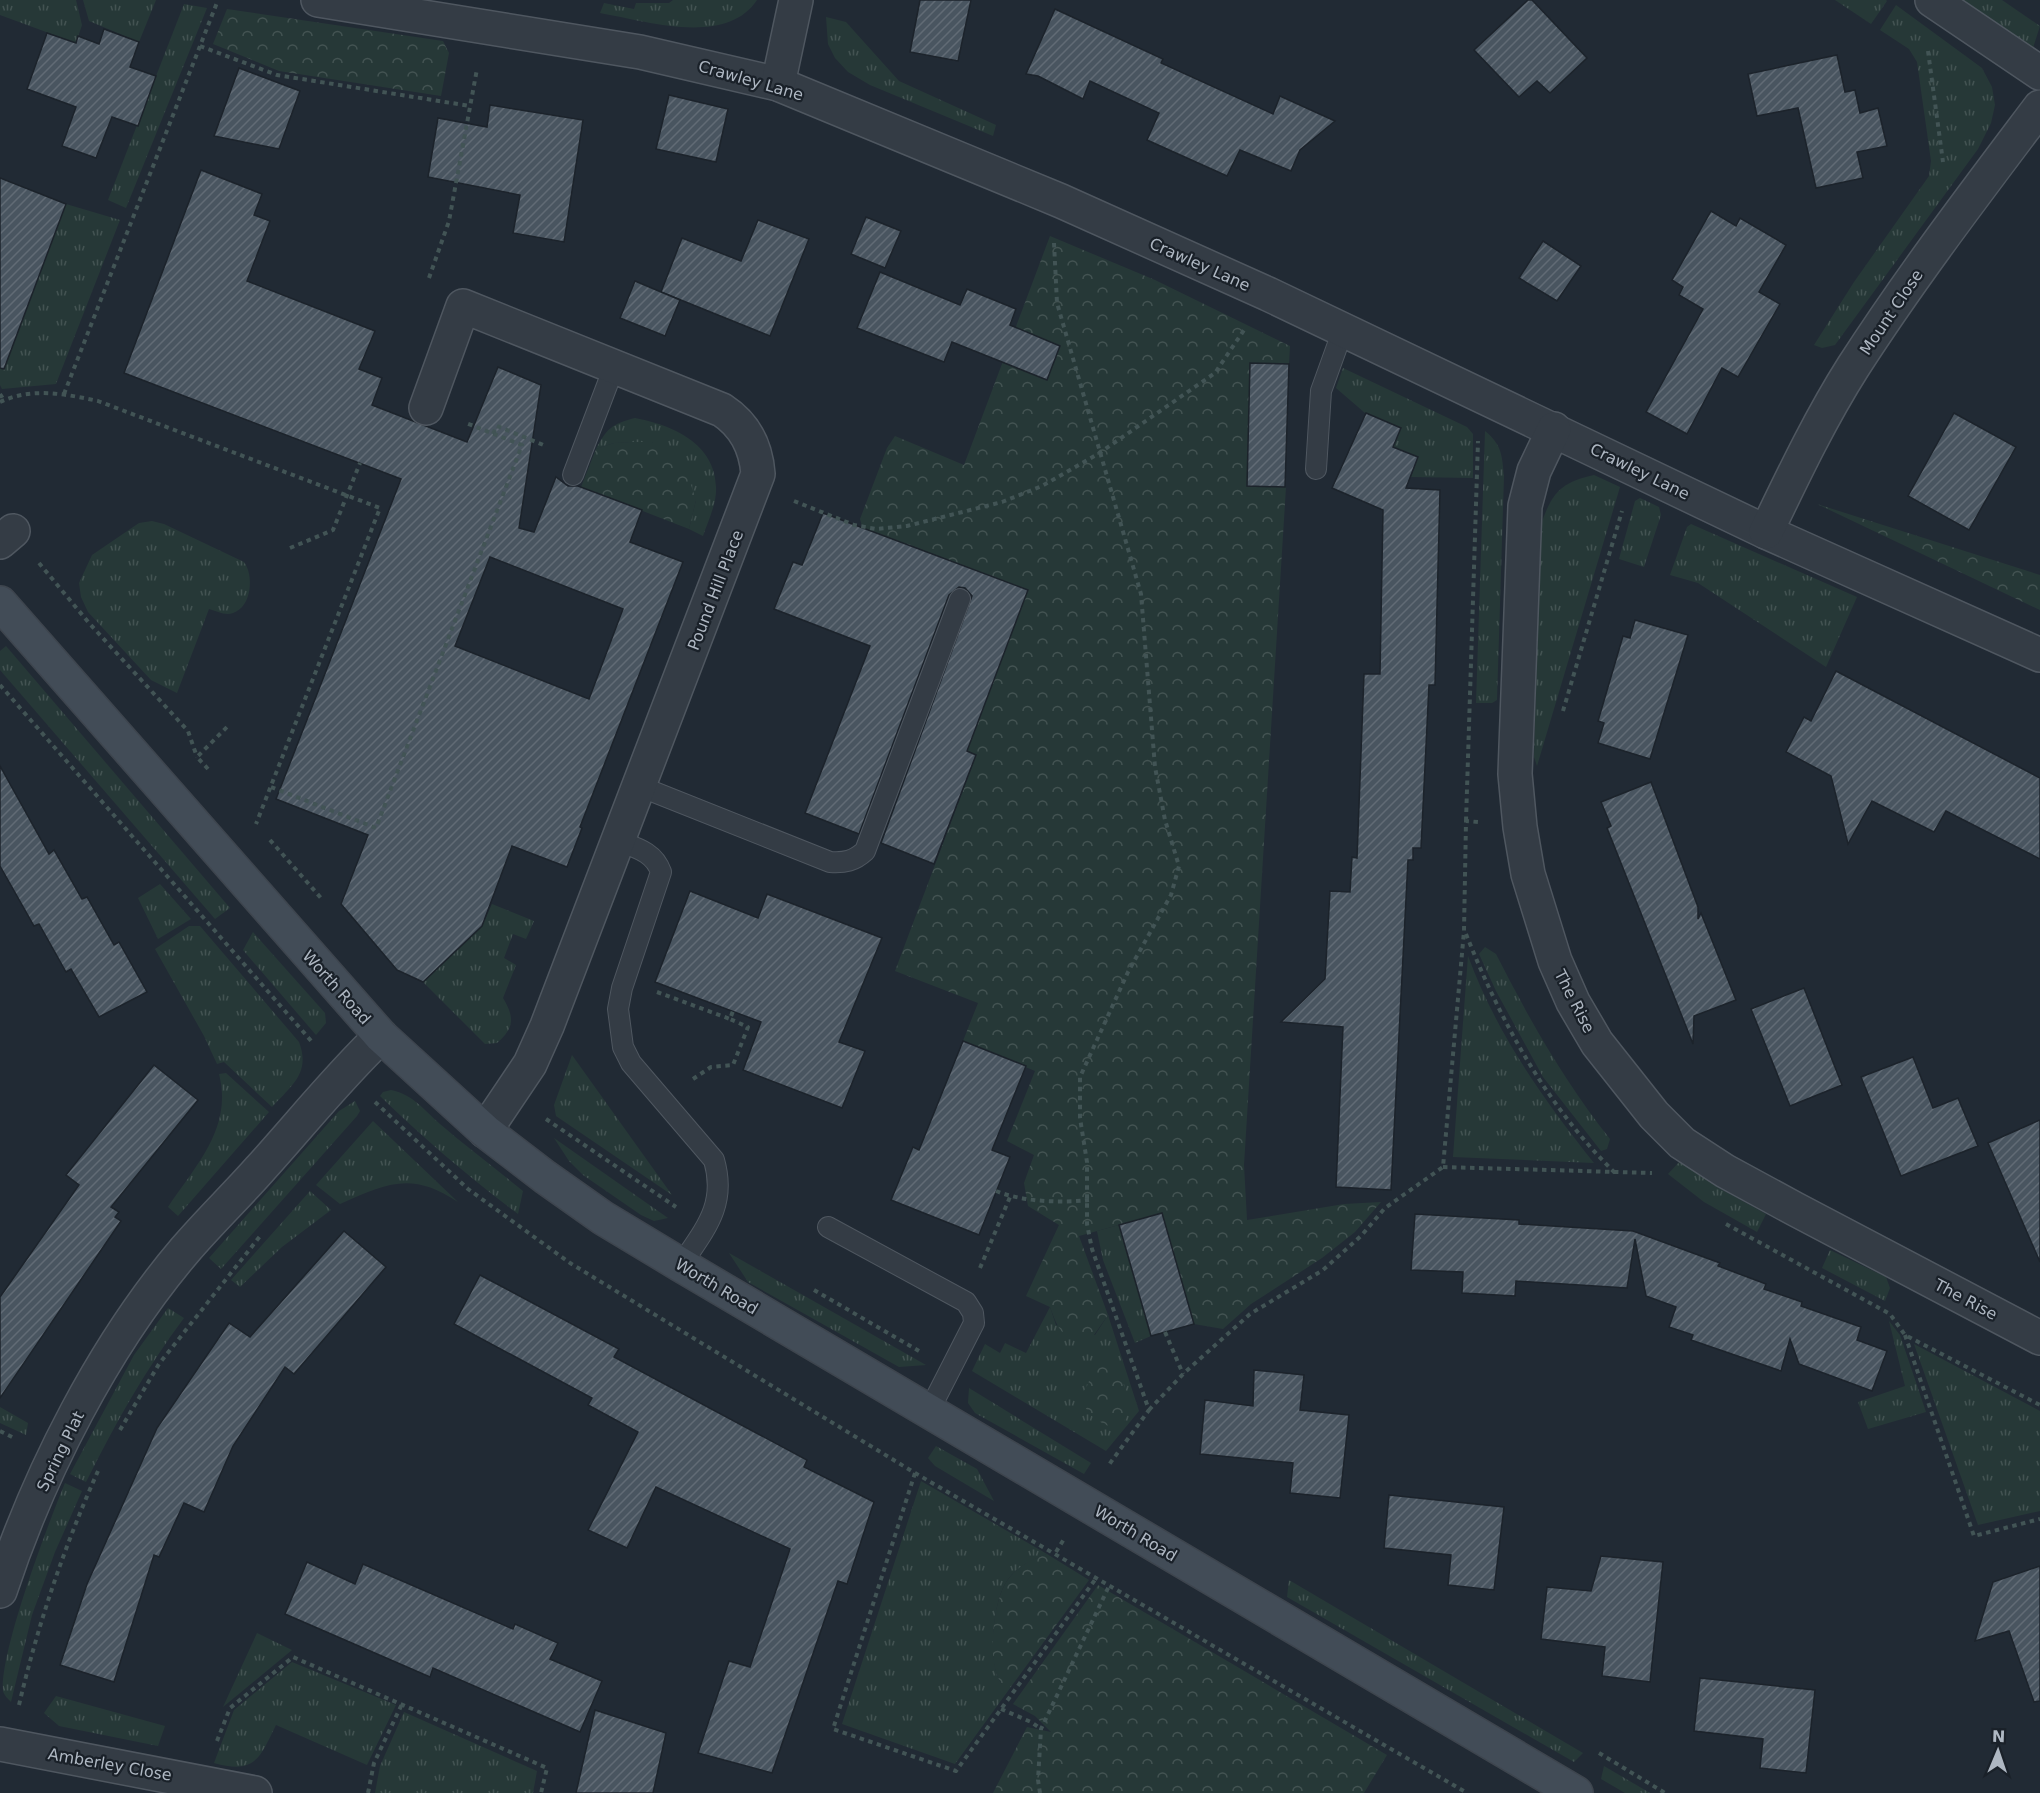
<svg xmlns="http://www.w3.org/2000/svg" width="2040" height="1793" font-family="'DejaVu Sans',sans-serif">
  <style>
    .grass { fill: url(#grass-tufts) }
    .forest { fill: url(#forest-crowns) }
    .building { fill: url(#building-hatch); stroke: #1c232b; stroke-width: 1.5; fill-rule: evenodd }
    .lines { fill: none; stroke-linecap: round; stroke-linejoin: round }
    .lane-casing { stroke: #4f5760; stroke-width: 22 }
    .street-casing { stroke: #4f5760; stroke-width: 36 }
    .secondary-casing { stroke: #3e454e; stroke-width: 36 }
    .path { stroke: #425455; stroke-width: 4; stroke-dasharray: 4.5 4.5; stroke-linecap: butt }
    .lane { stroke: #343c45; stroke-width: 20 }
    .street { stroke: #343c45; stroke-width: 33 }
    .secondary { stroke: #424c57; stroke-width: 33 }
    .labels { text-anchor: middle; stroke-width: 4.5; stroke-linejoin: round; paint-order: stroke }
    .street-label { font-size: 16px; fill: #aeb7c2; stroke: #1a2129 }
  </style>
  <defs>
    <pattern id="grass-tufts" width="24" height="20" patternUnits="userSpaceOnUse" patternTransform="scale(1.5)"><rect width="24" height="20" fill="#263837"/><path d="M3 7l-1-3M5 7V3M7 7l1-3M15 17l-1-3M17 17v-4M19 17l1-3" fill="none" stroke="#435352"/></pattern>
    <pattern id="forest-crowns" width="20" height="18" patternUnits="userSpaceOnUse" patternTransform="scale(1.5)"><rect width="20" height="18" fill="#263837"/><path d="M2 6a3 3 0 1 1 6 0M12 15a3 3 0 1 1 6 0" fill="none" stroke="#435352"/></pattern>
    <pattern id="building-hatch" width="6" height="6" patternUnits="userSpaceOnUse" patternTransform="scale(1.5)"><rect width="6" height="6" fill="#495560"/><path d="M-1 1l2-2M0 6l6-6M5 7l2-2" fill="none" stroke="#616b75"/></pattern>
  </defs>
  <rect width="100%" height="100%" fill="#212a34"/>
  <!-- grass -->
  <g class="grass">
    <polygon points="0,0 76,0 82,25 76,43 0,15"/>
    <polygon points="83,0 156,0 139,42 89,21"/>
    <path d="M 673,0 L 757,0 C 726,47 646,21 600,13 L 604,3 L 634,9 L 636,3 L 669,3 Z"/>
    <polygon points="1835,0 1886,0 1887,1 1871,24"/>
    <polygon points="1961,0 2002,0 2040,26 2032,51"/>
    <polygon points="184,4 207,8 126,208 108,200"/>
    <polygon points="1896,5 1982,68 1992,87 1995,105 1991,123 1978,149 1835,345 1822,348 1814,345 1854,282 1929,176 1931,161 1917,62 1909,49 1880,30"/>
    <polygon points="826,17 846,22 899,81 996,125 993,136 870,85 848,72 835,58 828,44"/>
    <polygon points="66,204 120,220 56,384 2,389 0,385 0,330 16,335"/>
    <polygon points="1343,368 1467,427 1473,434 1473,478 1411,477 1418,458 1393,447 1401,428 1365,413 1336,388"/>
    <path d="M 635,418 C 672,425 715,443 716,487 C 717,503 708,521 703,536 L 689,529 L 696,500 L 652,442 L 614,443 L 596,449 C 607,428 612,424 635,418 Z"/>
    <path d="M 1485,431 C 1502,445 1502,455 1504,476 L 1497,700 L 1492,703 L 1476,703 Z"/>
    <path d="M 1594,475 L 1620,487 L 1537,766 L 1534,757 L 1540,527 C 1552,493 1559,483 1594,475 Z"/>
    <polygon points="1640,498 1659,507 1661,515 1644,567 1619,559 1635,501"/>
    <path d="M 152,521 L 164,524 L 244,562 C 254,575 252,607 233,613 C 225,616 217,611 209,609 L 177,693 L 151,680 L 88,612 L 81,597 L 79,583 L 92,555 L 139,523 Z"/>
    <polygon points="1691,524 1857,597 1826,667 1698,583 1670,575 1687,527"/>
    <polygon points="6,646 230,908 215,919 0,670 0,651"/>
    <polygon points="160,884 191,919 158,939 138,898"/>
    <path d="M 492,904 L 534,921 L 526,939 L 513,934 L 504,958 L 516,965 L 503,998 C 515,1018 514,1028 497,1043 L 485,1044 L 423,982 L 482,926 Z"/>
    <path d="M 189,926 L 200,926 L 299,1042 C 311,1073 291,1086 272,1107 L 224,1062 L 217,1064 L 204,1036 L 155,949 Z"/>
    <polygon points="253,932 325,1013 326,1023 316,1035 243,950"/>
    <path d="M 1485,947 L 1496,954 C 1529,1019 1564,1081 1610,1139 L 1607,1149 L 1601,1151 L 1543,1077 L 1496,991 L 1479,954 Z"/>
    <path d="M 1468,956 C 1498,1036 1541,1096 1594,1163 L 1453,1157 Z"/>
    <polygon points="572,1055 672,1195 556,1116 554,1105"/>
    <path d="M 226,1073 L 269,1112 L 178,1216 L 168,1207 C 196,1165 233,1128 219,1074 Z"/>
    <path d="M 391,1090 C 414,1095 424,1110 440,1124 C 467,1147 496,1169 523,1191 L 518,1214 C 469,1177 423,1138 380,1096 L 383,1092 Z"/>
    <polygon points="355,1101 360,1111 357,1116 221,1269 209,1258 339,1111"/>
    <path d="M 373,1121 L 458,1202 C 412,1171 387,1183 340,1204 L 316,1185 Z"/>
    <polygon points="554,1138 668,1218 654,1221 641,1215 583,1175 569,1161"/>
    <polygon points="1680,1161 1719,1188 1766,1214 1757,1232 1704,1202 1668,1174"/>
    <polygon points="310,1191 331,1210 282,1247 240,1287 231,1280"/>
    <polygon points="1119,1225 1151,1336 1135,1343 1103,1260 1097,1231"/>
    <polygon points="1830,1250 1886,1277 1890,1288 1885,1301 1822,1268"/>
    <polygon points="729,1253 926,1365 899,1367 748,1282"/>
    <polygon points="1050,1307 1056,1325 1095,1335 1108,1315 1139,1411 1106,1451 972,1371 985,1344 1000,1353 1005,1343 1026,1353"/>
    <path d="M 168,1308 L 184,1318 C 145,1370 115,1424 86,1482 L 70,1474 L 134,1355 Z"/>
    <polygon points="1889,1321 1900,1335 1926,1412 1868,1429 1858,1402 1905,1386"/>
    <polygon points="1914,1344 2040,1411 2040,1511 1978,1525"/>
    <polygon points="969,1388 1091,1463 1084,1474 975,1413 968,1403"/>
    <polygon points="0,1407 28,1423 26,1435 0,1423"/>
    <polygon points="936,1446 977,1469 994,1501 935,1466 928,1458"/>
    <path d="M 921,1481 L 1047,1554 C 1030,1561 1015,1567 1005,1584 C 993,1604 987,1666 1002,1684 L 1013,1684 L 955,1764 L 842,1724 Z"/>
    <path d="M 65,1483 L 82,1491 L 55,1552 L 32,1615 L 11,1702 C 8,1699 4,1695 3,1691 C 0,1651 48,1524 65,1483 Z"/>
    <polygon points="1289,1580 1583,1753 1574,1762 1287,1597"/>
    <polygon points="257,1633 292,1650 223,1707"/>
    <path d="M 292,1662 L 396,1705 L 367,1765 L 276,1725 C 260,1757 256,1775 214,1763 L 234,1710 Z"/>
    <polygon points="56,1696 165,1726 158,1746 59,1726 44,1713"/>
    <polygon points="404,1712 537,1771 533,1793 375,1793 380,1766"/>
    <polygon points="1604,1766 1650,1793 1625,1793 1601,1779"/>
  </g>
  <!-- forest -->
  <g class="forest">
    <polygon points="227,9 443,41 449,53 441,96 279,71 213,44"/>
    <path d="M 1050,236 L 1155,280 L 1290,346 L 1289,364 L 1250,364 L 1247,486 L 1286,487 L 1244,1165 L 1247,1220 L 1344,1204 L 1381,1202 L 1355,1232 L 1322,1258 L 1251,1304 L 1223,1329 L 1194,1324 L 1162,1213 L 1079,1236 L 1108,1315 L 1094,1335 L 1084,1342 C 1061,1337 1058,1329 1050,1307 L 1026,1296 L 1059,1225 L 1028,1206 L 1024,1183 L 1034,1155 L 1007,1141 L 1035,1071 L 963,1041 L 978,1003 L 895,971 L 976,756 L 966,751 L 1028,590 L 910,545 L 904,558 L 864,533 L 860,519 L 887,448 L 895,436 L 964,465 Z"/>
    <polygon points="634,442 652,442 676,458 690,482 696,500 689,529 581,487 596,449 614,443"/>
    <polygon points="1817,504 2040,575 2040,610"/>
    <path d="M 1095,1363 C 1123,1362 1133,1399 1124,1422 L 1113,1428 C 1098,1422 1082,1413 1083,1394 C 1084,1389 1088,1386 1089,1381 C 1091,1373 1089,1370 1095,1363 Z"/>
    <path d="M 1047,1554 L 1089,1580 L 1013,1684 L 1002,1684 C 986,1665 993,1605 1005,1584 C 1015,1567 1030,1560 1047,1554 Z"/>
    <polygon points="1098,1585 1387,1755 1364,1793 993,1793 1027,1727 1051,1732 1035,1716 1013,1704"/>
  </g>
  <!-- building -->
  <g class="building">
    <polygon points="920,0 971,0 958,61 910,52"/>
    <polygon points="1528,0 1532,0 1587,58 1550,93 1537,81 1519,97 1474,50"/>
    <polygon points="1055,9 1163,59 1161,63 1273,114 1280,96 1335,121 1300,150 1291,171 1240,150 1227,176 1147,140 1159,113 1090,81 1083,99 1038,76 1026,74"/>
    <polygon points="104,29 139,42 130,67 156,76 138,126 112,117 96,158 62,146 76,107 27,89 47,33 76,43 78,36 99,44"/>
    <polygon points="1837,55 1845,92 1855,90 1860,113 1878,108 1887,146 1857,152 1863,178 1816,188 1798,108 1757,116 1748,74"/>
    <polygon points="239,68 300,91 279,149 214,136"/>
    <polygon points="669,95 728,109 716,162 656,149"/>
    <polygon points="490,105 583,120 564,242 513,233 520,195 428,177 438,118 487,127"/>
    <path d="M 201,170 L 262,194 L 254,215 L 270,221 L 247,281 L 375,331 L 359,369 L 382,378 L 372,405 L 467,442 L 498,367 L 541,385 L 519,528 L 534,532 L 556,477 L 568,486 L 578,486 L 642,510 L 630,542 L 683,562 L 580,827 L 582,828 L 567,867 L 512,846 L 482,926 L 423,982 L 397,970 L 341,904 L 368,835 L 276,799 L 401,479 L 124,373 ZM 490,557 L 623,609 L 589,699 L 455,646 Z"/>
    <polygon points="0,178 66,204 4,369 0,368"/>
    <polygon points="1711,211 1736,226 1740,218 1786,245 1759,292 1780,304 1738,377 1722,368 1687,434 1646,412 1703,309 1679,295 1683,287 1672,280"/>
    <polygon points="866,217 901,231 885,268 851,254"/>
    <polygon points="758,220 809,239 770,336 661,292 682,238 741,261"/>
    <polygon points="1543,241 1581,266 1557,301 1519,278"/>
    <polygon points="880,272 960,305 967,289 1016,309 1010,325 1060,346 1047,380 952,342 944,362 857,328"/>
    <polygon points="635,281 680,300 665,336 620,318"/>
    <polygon points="1250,363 1289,364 1285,487 1247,486"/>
    <polygon points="1366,413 1401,428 1393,447 1418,457 1406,488 1440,490 1435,685 1429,685 1421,848 1413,848 1413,860 1408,860 1391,1190 1336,1187 1343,1027 1281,1022 1325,979 1330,891 1350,892 1352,857 1357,858 1364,674 1380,674 1383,510 1332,488"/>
    <polygon points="1954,413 2016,447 1969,530 1908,496"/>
    <polygon points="823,513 1028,590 967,751 976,755 934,864 881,843 972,596 965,588 959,587 949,595 859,834 805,813 870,646 774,609 793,562 802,565"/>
    <polygon points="1635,620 1688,635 1650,759 1598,743 1604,723 1598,721 1623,636 1630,638"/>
    <polygon points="1836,671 2040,778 2040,859 1946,811 1934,832 1872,801 1848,844 1831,776 1786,752 1804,717 1811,721"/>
    <polygon points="0,766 49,854 54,850 82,899 87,897 114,945 119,942 147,992 99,1017 71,969 66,972 39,924 34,926 0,866"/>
    <polygon points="1651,782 1698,907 1698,919 1701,913 1736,1000 1694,1016 1693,1044 1607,828 1611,826 1601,802"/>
    <polygon points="690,891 758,918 767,894 882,938 839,1042 865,1051 842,1108 743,1070 761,1022 655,982"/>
    <polygon points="1804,988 1842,1085 1790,1106 1751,1009"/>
    <polygon points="963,1041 1026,1066 992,1150 1010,1157 979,1235 891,1200 913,1147 919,1150"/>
    <polygon points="1913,1057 1933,1108 1958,1098 1978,1146 1901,1176 1861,1077"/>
    <polygon points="154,1065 198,1100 111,1207 119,1212 115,1217 121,1221 0,1398 0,1297 79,1185 66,1175"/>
    <polygon points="2040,1120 2040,1262 1988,1143"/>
    <polygon points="1162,1213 1194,1324 1151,1336 1119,1225"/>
    <polygon points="1415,1214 1519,1220 1519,1224 1633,1231 1720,1263 1718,1266 1766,1284 1764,1289 1802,1302 1801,1306 1861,1327 1857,1340 1887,1351 1872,1391 1799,1364 1790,1339 1781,1371 1691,1340 1693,1335 1669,1327 1676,1307 1646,1296 1635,1239 1627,1288 1516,1281 1515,1296 1462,1293 1463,1272 1411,1270"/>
    <polygon points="344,1231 386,1267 294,1374 285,1367 233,1446 204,1512 184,1503 159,1557 154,1555 114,1682 60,1665 87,1584 157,1428 229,1323 250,1337"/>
    <polygon points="480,1275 619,1349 614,1357 807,1460 804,1467 874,1502 847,1584 838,1581 772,1773 698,1753 729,1661 750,1667 790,1549 656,1487 627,1548 588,1530 638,1432 588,1405 592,1398 454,1324"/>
    <polygon points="1254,1370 1304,1375 1300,1410 1349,1415 1340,1498 1290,1493 1293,1463 1200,1454 1205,1400 1253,1406"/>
    <polygon points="1389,1495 1504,1507 1494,1590 1448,1585 1451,1555 1384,1548"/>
    <polygon points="1601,1556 1663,1562 1650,1682 1602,1676 1605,1647 1541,1639 1547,1587 1591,1591"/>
    <polygon points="307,1562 355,1584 363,1564 513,1629 515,1624 558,1643 550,1659 602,1681 580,1732 433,1668 430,1677 285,1614"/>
    <polygon points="2040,1566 2040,1701 2034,1702 2009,1631 1975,1641 1993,1582"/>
    <polygon points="1700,1678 1815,1690 1806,1773 1760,1768 1763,1739 1694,1731"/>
    <polygon points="595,1710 666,1733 653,1793 576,1793"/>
  </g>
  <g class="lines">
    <!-- lane casing -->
    <g class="lane-casing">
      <g id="lane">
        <polyline points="1316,469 1321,391 1343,330"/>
        <polyline points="573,475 614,367"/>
        <path d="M 639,786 L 830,862 C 845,863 854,861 865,851 L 960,599"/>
        <path d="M 618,841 C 637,848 654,852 661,872 L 622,988 L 618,1009 L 623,1047 L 631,1063 L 714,1160 C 727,1205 705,1229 681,1265"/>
        <polyline points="828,1227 966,1302 973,1313 974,1323 929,1411"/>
      </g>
    </g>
    <!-- street casing -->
    <g class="street-casing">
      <g id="street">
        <polyline points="318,0 640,52 778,84 1061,201 1268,294 1766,532 2040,655"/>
        <polyline points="1932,0 2040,73"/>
        <polyline points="778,84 796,0"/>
        <path d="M 426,408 L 463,306 L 722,410 C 745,425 756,447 758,474 L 547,1026 L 530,1064 L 485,1131"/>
        <polyline points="1554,429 1534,471 1525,506 1515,774 1520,827 1528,874 1555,961 1573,1002 1597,1043 1654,1115 1682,1143 1725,1171 1795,1209 2040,1338"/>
        <path d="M 1766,532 C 1793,476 1820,419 1853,367 C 1911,277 1976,192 2040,107"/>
        <polyline points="0,542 13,531"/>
        <path d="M 0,1591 C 39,1473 104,1345 185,1250 C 209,1222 235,1197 259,1170 C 300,1125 337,1078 381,1036"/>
        <polyline points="0,1744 255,1793"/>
      </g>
    </g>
    <!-- secondary casing -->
    <g class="secondary-casing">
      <polyline id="secondary" points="0,603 381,1036 485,1131 545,1177 603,1218 681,1265 1576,1793"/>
    </g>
    <!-- path -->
    <g class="path">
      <polyline points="200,46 277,75 470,106"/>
      <polyline points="1928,51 1943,162"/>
      <polyline points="1054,243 1057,303 1141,594 1155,767 1165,820 1179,866 1171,895 1128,972 1080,1077 1080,1118 1087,1162 1087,1224 1092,1249 1149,1410 1108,1466"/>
      <polyline points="429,278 449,221 477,69"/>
      <polyline points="0,394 4,400"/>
      <polyline points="64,394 218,0"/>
      <path d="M 0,402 C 31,387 66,394 98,401 L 380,508 L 256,824"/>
      <polyline points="493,434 497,426 546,446"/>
      <polyline points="794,501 854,525 876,529 907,526 1002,502 1042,486 1098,454 1215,373 1244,330"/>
      <polyline points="290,548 333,530 360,463"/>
      <polyline points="39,563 89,623 188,731 197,757"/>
      <polyline points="0,685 313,1043"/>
      <polyline points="1563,711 1622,511"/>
      <polyline points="208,769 197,757 230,724"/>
      <polyline points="271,787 376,828 522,445 466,423"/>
      <polyline points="1466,821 1478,441"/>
      <polyline points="270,840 321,898"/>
      <path d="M 1466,934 C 1501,1022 1546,1105 1615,1173"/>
      <polyline points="657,992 730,1019 733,1011"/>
      <polyline points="693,1079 711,1067 733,1065 748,1027 730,1019"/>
      <polyline points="375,1102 468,1189 570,1263 915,1473 1467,1793"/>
      <polyline points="546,1119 676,1207"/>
      <polyline points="1443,1167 1652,1173"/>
      <path d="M 996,1191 C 1023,1202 1060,1203 1089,1200"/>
      <polyline points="1726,1224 1890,1314 1905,1335 2040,1405"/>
      <polyline points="980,1268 1010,1197"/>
      <polyline points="814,1290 919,1351"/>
      <polyline points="1165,1332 1183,1374"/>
      <polyline points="1905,1335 1974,1536 2040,1519"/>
      <polyline points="1149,1410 1183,1374 1250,1314 1323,1270 1361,1236 1385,1208 1443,1167 1464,931 1466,821 1478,822"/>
      <polyline points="120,1430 159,1364 261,1235"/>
      <polyline points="0,1431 16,1439"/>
      <polyline points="915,1473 833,1729 956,1771 1097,1577"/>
      <polyline points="1056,1552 1064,1539"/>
      <path d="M 19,1705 C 38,1624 64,1547 98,1471"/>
      <polyline points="1001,1709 1031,1722 1041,1729"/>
      <polyline points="217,1741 230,1708 293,1657 547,1768 541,1793"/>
      <polyline points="1599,1753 1665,1793"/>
      <polyline points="368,1793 374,1763 402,1704"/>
      <polyline points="1040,1793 1038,1780 1041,1729 1110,1584"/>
    </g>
    <!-- lane -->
    <use href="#lane" class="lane"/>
    <!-- street -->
    <use href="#street" class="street"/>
    <!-- secondary -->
    <use href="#secondary" class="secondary"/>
  </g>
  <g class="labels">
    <!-- street labels -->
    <g class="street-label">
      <text transform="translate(751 80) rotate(16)" y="6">Crawley Lane</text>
      <text transform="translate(1200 264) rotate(24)" y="6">Crawley Lane</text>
      <text transform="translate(1891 312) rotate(-56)" y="6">Mount Close</text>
      <text transform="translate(1640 471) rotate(26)" y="6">Crawley Lane</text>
      <text transform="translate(715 590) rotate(-69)" y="6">Pound Hill Place</text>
      <text transform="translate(337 987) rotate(48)" y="6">Worth Road</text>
      <text transform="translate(1575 1001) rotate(63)" y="6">The Rise</text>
      <text transform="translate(717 1286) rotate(31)" y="6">Worth Road</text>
      <text transform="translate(1966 1299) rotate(28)" y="6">The Rise</text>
      <text transform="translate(60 1451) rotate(-64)" y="6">Spring Plat</text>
      <text transform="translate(1136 1533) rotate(31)" y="6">Worth Road</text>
      <text transform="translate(110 1764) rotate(10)" y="6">Amberley Close</text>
    </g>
  </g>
  <!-- north arrow -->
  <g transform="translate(1998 1751) rotate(2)" stroke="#1a2129" stroke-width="4.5" paint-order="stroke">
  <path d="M0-4.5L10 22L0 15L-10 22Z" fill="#aeb7c2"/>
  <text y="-9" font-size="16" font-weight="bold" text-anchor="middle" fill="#aeb7c2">N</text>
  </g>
</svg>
